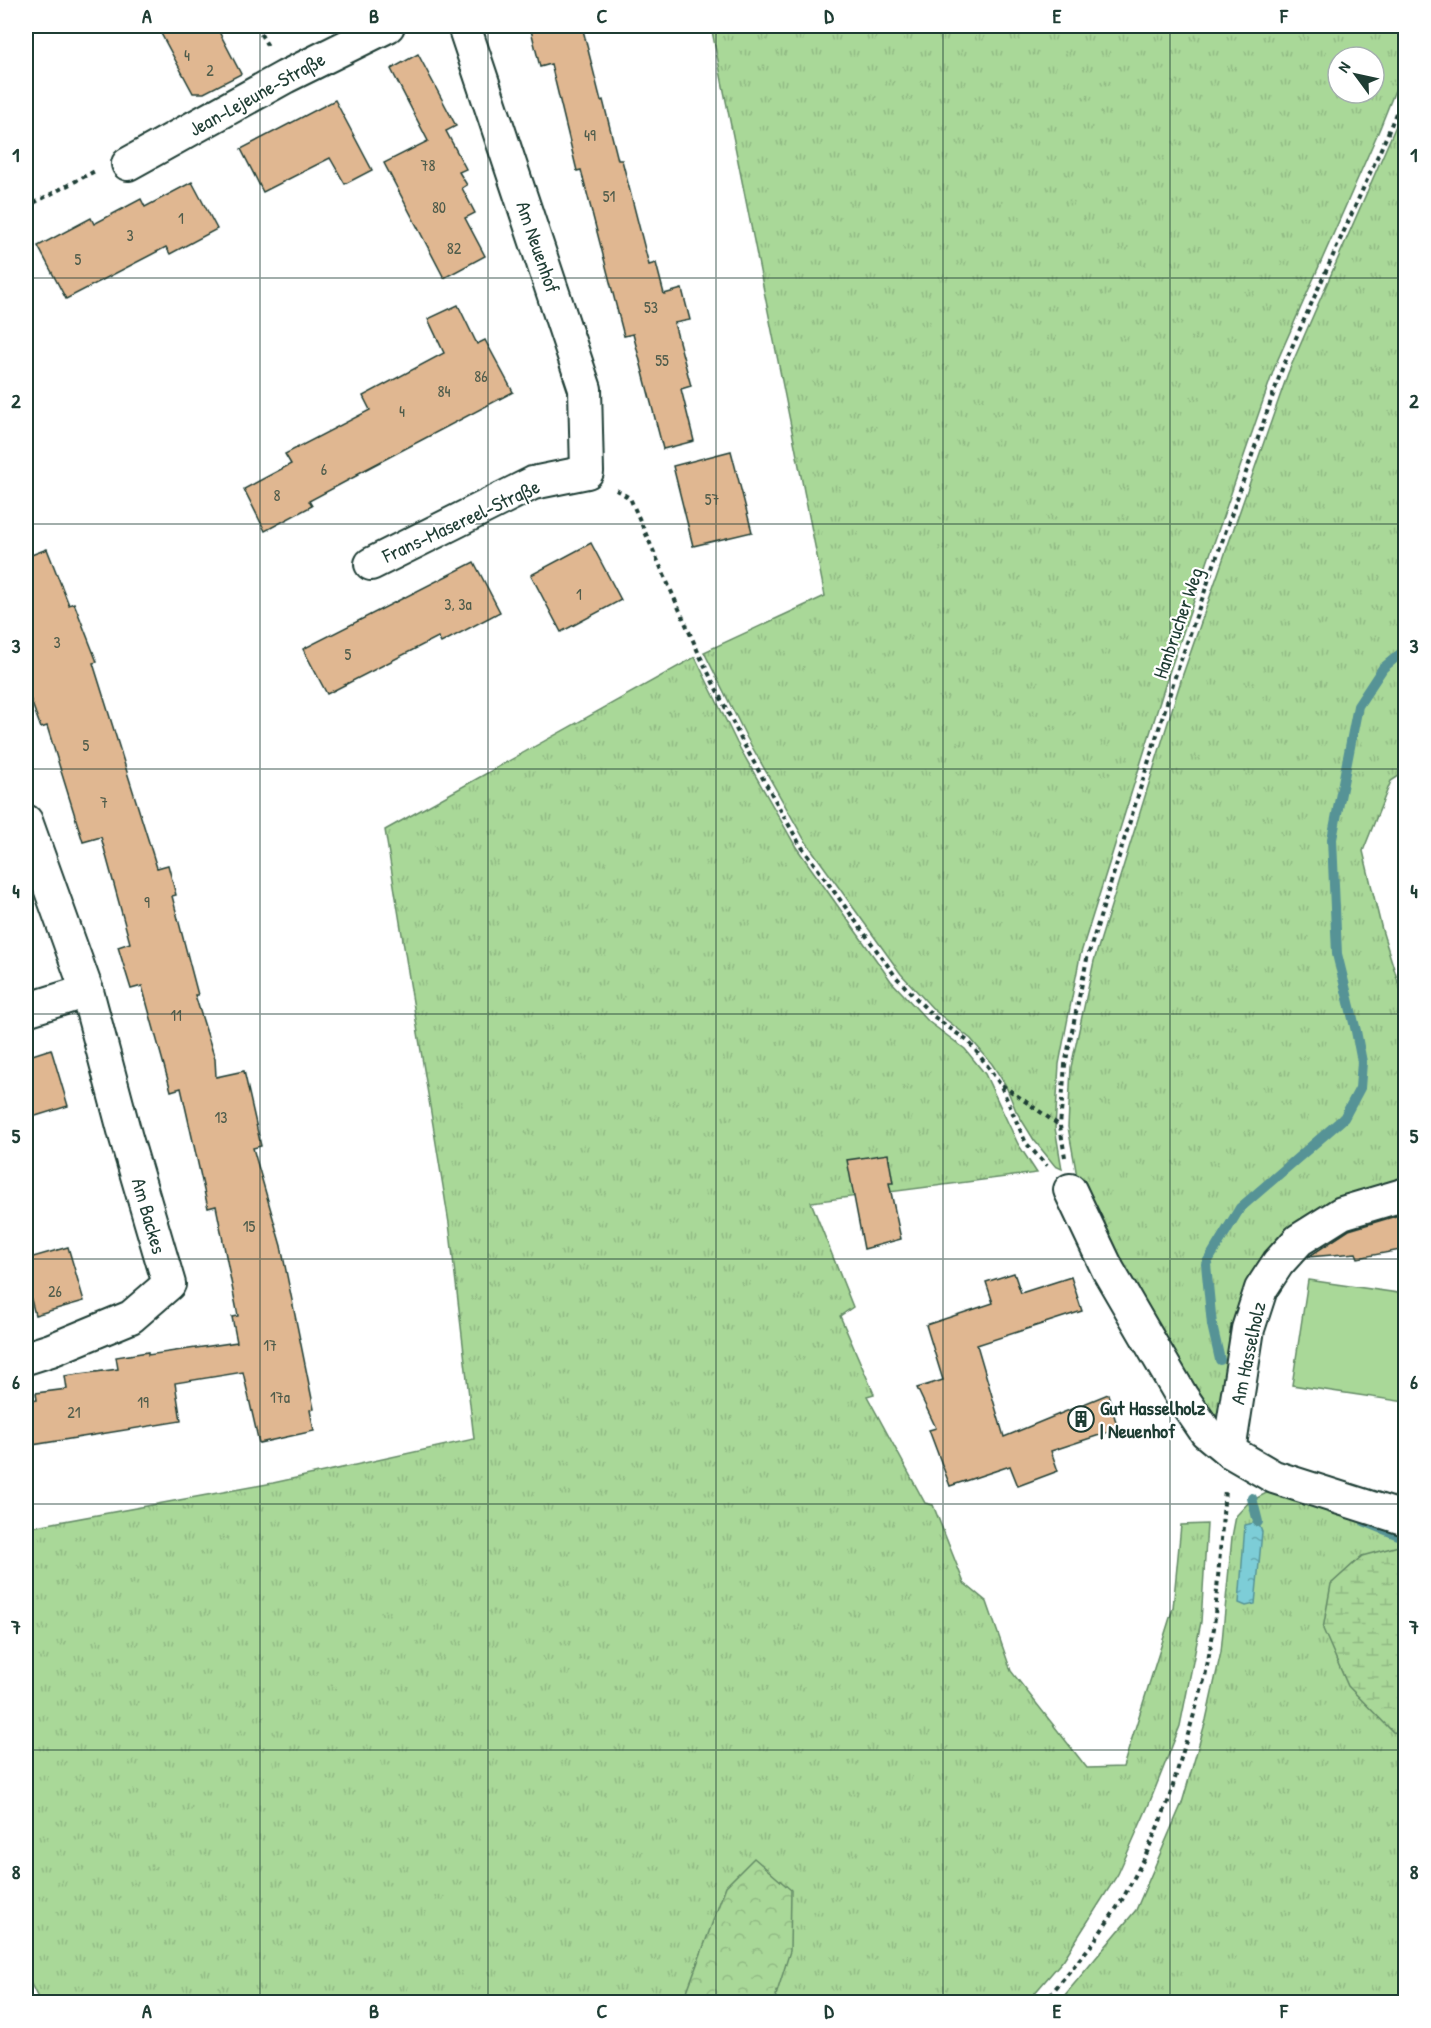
<svg xmlns="http://www.w3.org/2000/svg" width="1431" height="2028" font-family="'Patrick Hand',sans-serif">
  <style>
    .grass { fill: url(#grass-tufts); stroke: #648a66; stroke-width: 1.5; fill-rule: evenodd }
    .forest { fill: url(#forest-crowns); stroke: #648a66; stroke-width: 1.5 }
    .wetland { fill: url(#wetland-marsh); stroke: #648a66; stroke-width: 1.5 }
    .pitch { fill: #a9d898; stroke: #648a66; stroke-width: 1.5 }
    .water { fill: url(#water-ripples); stroke: #579396; stroke-width: 1.5 }
    .lines { fill: none; stroke-linecap: round; stroke-linejoin: round }
    .stream { stroke: #579396; stroke-width: 10 }
    .building { fill: #e0b791; stroke: #1f3d34; stroke-width: 1.5 }
    .minor-casing { stroke: #1f3d34; stroke-width: 36 }
    .path { stroke: #1f3d34; stroke-width: 4; stroke-dasharray: 4.5 4.5; stroke-linecap: butt }
    .minor { stroke: #fff; stroke-width: 32 }
    .grid { fill: none; stroke: #1f3d34; stroke-width: 1.5; stroke-opacity: 0.55 }
    .labels { text-anchor: middle; stroke-width: 4.5; stroke-linejoin: round; paint-order: stroke }
    .number-label { font-size: 16px; fill: #4f5c4b }
    .street-label { font-size: 20px; fill: #1f3d34; stroke: #fff }
    .poi-label { font-size: 20px; font-weight: bold; fill: #1f3d34; stroke: #fff; text-anchor: start }
    .neatline { fill: none; stroke: #1f3d34; stroke-width: 2 }
    .grid-label { font-size: 20px; text-anchor: middle; font-weight: bold; fill: #1f3d34 }
  </style>
  <defs>
    <pattern id="grass-tufts" width="24" height="20" patternUnits="userSpaceOnUse" patternTransform="scale(1.5)"><rect width="24" height="20" fill="#a9d898"/><path d="M3 7l-1-3M5 7V3M7 7l1-3M15 17l-1-3M17 17v-4M19 17l1-3" fill="none" stroke="#91ba84"/></pattern>
    <pattern id="forest-crowns" width="20" height="18" patternUnits="userSpaceOnUse" patternTransform="scale(1.5)"><rect width="20" height="18" fill="#a9d898"/><path d="M2 6a3 3 0 1 1 6 0M12 15a3 3 0 1 1 6 0" fill="none" stroke="#91ba84"/></pattern>
    <pattern id="wetland-marsh" width="20" height="14" patternUnits="userSpaceOnUse" patternTransform="scale(1.5)"><rect width="20" height="14" fill="#a9d898"/><path d="M1 5h8M5 5V1M11 12h8M15 12V8" fill="none" stroke="#91ba84"/></pattern>
    <pattern id="water-ripples" width="26" height="14" patternUnits="userSpaceOnUse" patternTransform="scale(1.5)"><rect width="26" height="14" fill="#7dcdd7"/><path d="M2 4q2-2 4 0t4 0M15 11q2-2 4 0t4 0" fill="none" stroke="#66a8af"/></pattern>
  </defs>
  <rect width="100%" height="100%" fill="#fff"/>
  <filter id="ink" filterUnits="userSpaceOnUse"><feTurbulence type="fractalNoise" baseFrequency=".0167" numOctaves="2"/><feDisplacementMap in="SourceGraphic" scale="12" xChannelSelector="R" yChannelSelector="G"/><feConvolveMatrix kernelMatrix="1 2 1 2 8 2 1 2 1" color-interpolation-filters="sRGB"/></filter>
  <g filter="url(#ink)">
    <!-- grass -->
    <g class="grass">
      <path d="M 711,26 L 1405,26 L 1405,65 L 1380,128 L 1275,366 L 1168,676 L 1080,956 L 1059,1064 L 1055,1128 L 1062,1169 L 1055,1166 L 1034,1140 L 1016,1111 L 1005,1084 L 992,1064 L 971,1039 L 935,1011 L 901,974 L 804,839 L 747,738 L 704,652 L 825,596 ZM 1338,57 L 1374,57 L 1374,93 L 1338,93 Z"/>
      <polygon points="1405,105 1406,634 1402,666 1406,681 1405,772 1391,781 1363,851 1382,930 1405,1004 1405,1178 1360,1193 1272,1259 1223,1414 1214,1418 1170,1356 1079,1187 1068,1127 1071,1067 1094,961 1182,677 1288,373"/>
      <polygon points="695,657 737,743 796,847 891,981 929,1022 965,1049 985,1074 1018,1144 1037,1173 811,1202 853,1307 840,1316 874,1394 867,1396 925,1503 933,1505 964,1583 987,1602 1011,1671 1087,1768 1123,1767 1173,1608 1181,1525 1207,1524 1201,1622 1180,1726 1149,1804 1118,1874 1064,1959 1027,2002 40,2002 26,1974 26,1528 273,1483 474,1439 449,1223 385,830"/>
      <polygon points="1274,1489 1405,1533 1405,2002 1059,2002 1136,1910 1182,1803 1206,1720 1221,1652 1232,1537 1236,1516 1249,1502"/>
    </g>
    <!-- forest -->
    <polygon class="forest" points="754,1858 791,1890 790,1951 774,2002 683,2002 726,1886"/>
    <!-- wetland -->
    <polygon class="wetland" points="1402,1545 1406,1546 1405,1734 1393,1732 1348,1686 1323,1629 1331,1584 1362,1556"/>
    <!-- pitch -->
    <polygon class="pitch" points="1308,1280 1405,1294 1405,1402 1292,1385"/>
    <!-- water -->
    <polygon class="water" points="1258,1522 1262,1532 1255,1604 1246,1606 1239,1603 1245,1525"/>
    <g class="lines">
      <!-- stream -->
      <g class="stream">
        <polyline points="1220,1360 1212,1325 1206,1264 1240,1208 1344,1118 1360,1088 1362,1062 1356,1031 1337,954 1332,839 1358,706 1383,668 1406,649"/>
        <polyline points="1252,1498 1258,1522"/>
        <polyline points="1364,1521 1406,1538"/>
      </g>
    </g>
    <!-- building -->
    <g class="building">
      <polygon points="157,26 216,26 241,74 204,93 193,93"/>
      <polygon points="530,26 582,26 601,101 603,100 618,160 622,160 649,265 656,263 664,294 682,289 690,320 674,323 691,386 681,389 694,441 663,449 633,334 624,336 581,170 577,171 551,64 540,67"/>
      <polygon points="418,54 456,126 446,131 466,169 459,172 467,185 462,188 475,213 465,218 485,256 444,278 384,163 428,141 391,69"/>
      <polygon points="335,100 372,170 345,184 330,158 263,192 241,149"/>
      <polygon points="192,182 217,229 170,254 166,247 66,299 38,246 91,218 94,224 141,199 145,207"/>
      <polygon points="458,305 477,344 485,340 513,392 357,474 358,475 309,501 312,506 265,531 244,489 291,464 285,454 370,410 363,396 444,353 428,319"/>
      <polygon points="731,451 752,532 693,546 673,466"/>
      <polygon points="591,543 621,600 561,632 531,575"/>
      <polygon points="47,549 69,605 74,603 97,662 93,663 157,868 168,865 176,895 172,896 198,995 195,995 215,1059 216,1077 244,1071 261,1146 253,1148 281,1246 314,1409 310,1410 314,1431 259,1443 243,1372 175,1383 181,1421 26,1446 26,1401 37,1400 36,1393 67,1389 65,1376 118,1369 116,1357 148,1352 148,1355 237,1342 232,1317 238,1316 216,1206 208,1208 181,1088 171,1091 142,986 131,989 118,947 130,943 101,837 83,842 47,726 41,728 26,687 26,557"/>
      <polygon points="474,562 500,612 441,643 438,637 327,694 303,649"/>
      <polygon points="51,1049 68,1106 26,1119 26,1057"/>
      <polygon points="888,1154 893,1183 889,1183 901,1239 864,1249 847,1160"/>
      <polygon points="1406,1213 1406,1249 1358,1258 1356,1253 1308,1257 1349,1230"/>
      <polygon points="68,1247 84,1301 35,1315 26,1280 26,1259"/>
      <polygon points="1014,1273 1021,1293 1071,1277 1082,1311 977,1345 1004,1437 1108,1394 1118,1429 1051,1451 1058,1471 1018,1486 1010,1466 950,1486 929,1430 936,1428 917,1388 943,1380 926,1325 993,1303 986,1282"/>
    </g>
    <g class="lines">
      <!-- minor casing -->
      <g class="minor-casing">
        <g id="minor">
          <polyline points="128,164 285,77 388,26"/>
          <polyline points="371,564 533,483 587,472 585,389 464,26"/>
          <polyline points="26,821 87,991 126,1138 169,1284 131,1317 51,1350 26,1358"/>
          <polyline points="26,1010 87,991"/>
          <polyline points="1070,1190 1108,1270 1182,1397 1206,1432 1229,1451 1274,1477 1406,1519"/>
          <polyline points="1229,1451 1248,1329 1261,1289 1278,1263 1299,1240 1342,1213 1406,1194"/>
        </g>
      </g>
      <!-- path -->
      <g class="path">
        <polyline points="256,26 269,48"/>
        <polyline points="26,207 95,171"/>
        <polyline points="616,490 630,498 699,654 742,741 799,843 896,977 933,1016 969,1042 989,1068 1000,1084 1026,1143 1047,1166"/>
        <polyline points="1002,1085 1059,1125"/>
        <polyline points="1065,1157 1060,1126 1065,1065 1087,959 1175,677 1282,369 1388,133 1406,88"/>
        <polyline points="1044,2002 1093,1943 1122,1900 1145,1857 1168,1802 1205,1677 1214,1628 1225,1489"/>
      </g>
      <!-- minor -->
      <use href="#minor" class="minor"/>
    </g>
  </g>
  <!-- grid -->
  <path class="grid" d="M 260,26 L 260,2002M 488,26 L 488,2002M 716,26 L 716,2002M 943,26 L 943,2002M 1170,26 L 1170,2002M 26,278 L 1406,278M 26,524 L 1406,524M 26,769 L 1406,769M 26,1014 L 1406,1014M 26,1259 L 1406,1259M 26,1504 L 1406,1504M 26,1750 L 1406,1750"/>
  <!-- icons -->
  <defs>
    <g id="building-ring" transform="scale(1.35)"><circle r="9.5" fill="#fff" stroke="#1f3d34" stroke-width="1.5"/><path d="M-4-6H4V6H1V3H-1V6H-4ZM-2.5-4.3h1.7v1.8h-1.7ZM.8-4.3h1.7v1.8H.8ZM-2.5-1h1.7V.8h-1.7ZM.8-1h1.7V.8H.8Z" fill="#1f3d34"/></g>
  </defs>
  <g fill-rule="evenodd">
    <use href="#building-ring" x="1081" y="1419"/>
  </g>
  <g class="labels">
    <!-- number labels -->
    <g class="number-label">
      <text x="187" y="61">4</text>
      <text x="210" y="76">2</text>
      <text x="590" y="141">49</text>
      <text x="428" y="171">78</text>
      <text x="609" y="202">51</text>
      <text x="439" y="213">80</text>
      <text x="181" y="224">1</text>
      <text x="130" y="241">3</text>
      <text x="454" y="254">82</text>
      <text x="78" y="265">5</text>
      <text x="651" y="313">53</text>
      <text x="662" y="366">55</text>
      <text x="481" y="382">86</text>
      <text x="444" y="397">84</text>
      <text x="402" y="417">4</text>
      <text x="324" y="475">6</text>
      <text x="277" y="501">8</text>
      <text x="712" y="505">57</text>
      <text x="579" y="600">1</text>
      <text x="458" y="610">3, 3a</text>
      <text x="57" y="648">3</text>
      <text x="348" y="660">5</text>
      <text x="86" y="751">5</text>
      <text x="104" y="808">7</text>
      <text x="147" y="908">9</text>
      <text x="176" y="1021">11</text>
      <text x="221" y="1123">13</text>
      <text x="249" y="1232">15</text>
      <text x="55" y="1297">26</text>
      <text x="270" y="1351">17</text>
      <text x="280" y="1403">17a</text>
      <text x="143" y="1408">19</text>
      <text x="74" y="1418">21</text>
    </g>
    <!-- street labels -->
    <g class="street-label">
      <text transform="translate(257 94) rotate(-29)" y="7">Jean-Lejeune-Straße</text>
      <text transform="translate(538 247) rotate(71)" y="7">Am Neuenhof</text>
      <text transform="translate(461 521) rotate(-25)" y="7">Frans-Masereel-Straße</text>
      <text transform="translate(1178 623) rotate(-71)" y="7">Hanbrucher Weg</text>
      <text transform="translate(149 1216) rotate(74)" y="7">Am Backes</text>
      <text transform="translate(1248 1353) rotate(-78)" y="7">Am Hasselholz</text>
    </g>
    <!-- poi labels -->
    <g class="poi-label">
      <text x="1100" y="1415">Gut Hasselholz<tspan x="1100" dy="23">| Neuenhof</tspan></text>
    </g>
  </g>
  <!-- margin -->
  <rect width="1431" height="2028" fill="none" stroke="#fff" stroke-width="66"/>
  <!-- north arrow -->
  <g transform="translate(1356 75) rotate(303)"><circle r="28" fill="#ffffff" stroke="#a5b1ae" stroke-width="1.5"/>
  <path d="M0-4.5L10 22L0 15L-10 22Z" fill="#1f3d34"/>
  <text y="-9" font-size="16" font-weight="bold" text-anchor="middle" fill="#1f3d34">N</text>
  </g>
  <rect x="33" y="33" width="1365" height="1962" class="neatline"/>
  <g class="grid-label">
    <text x="147" y="23">A</text>
    <text x="374" y="23">B</text>
    <text x="602" y="23">C</text>
    <text x="829" y="23">D</text>
    <text x="1057" y="23">E</text>
    <text x="1284" y="23">F</text>
    <text x="16" y="162">1</text>
    <text x="1414" y="162">1</text>
    <text x="16" y="408">2</text>
    <text x="1414" y="408">2</text>
    <text x="16" y="653">3</text>
    <text x="1414" y="653">3</text>
    <text x="16" y="898">4</text>
    <text x="1414" y="898">4</text>
    <text x="16" y="1143">5</text>
    <text x="1414" y="1143">5</text>
    <text x="16" y="1389">6</text>
    <text x="1414" y="1389">6</text>
    <text x="16" y="1634">7</text>
    <text x="1414" y="1634">7</text>
    <text x="16" y="1879">8</text>
    <text x="1414" y="1879">8</text>
    <text x="147" y="2018">A</text>
    <text x="374" y="2018">B</text>
    <text x="602" y="2018">C</text>
    <text x="829" y="2018">D</text>
    <text x="1057" y="2018">E</text>
    <text x="1284" y="2018">F</text>
  </g>
</svg>
